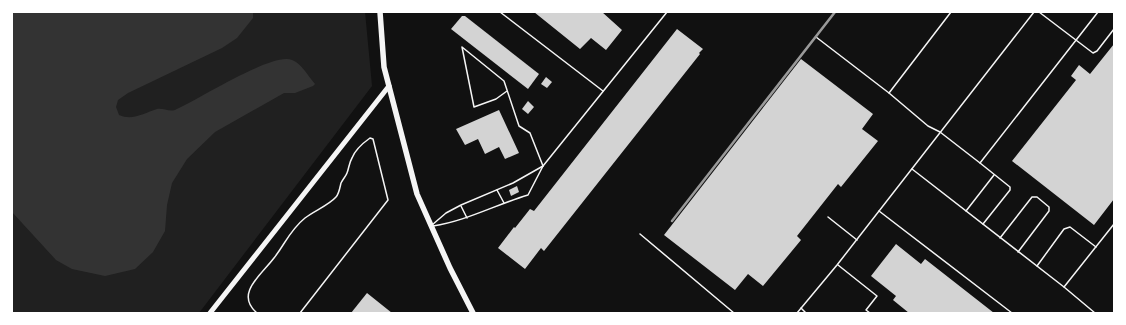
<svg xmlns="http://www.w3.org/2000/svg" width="1126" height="325" font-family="Arial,sans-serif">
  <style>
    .green { fill: #202020 }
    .water { fill: #333 }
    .building { fill: #d3d3d3 }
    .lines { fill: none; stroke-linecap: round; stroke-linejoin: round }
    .path { stroke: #f5f5f5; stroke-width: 1.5 }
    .service { stroke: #f5f5f5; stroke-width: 1.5 }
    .secondary { stroke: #f5f5f5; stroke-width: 5 }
    .primary { stroke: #f5f5f5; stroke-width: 5.5 }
    .rail { stroke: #9a9a9a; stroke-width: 2.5 }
  </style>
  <rect width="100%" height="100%" fill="#111"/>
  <!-- green -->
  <polygon class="green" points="12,12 365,12 372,86 199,313 12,313"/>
  <!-- water -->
  <path class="water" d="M 12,12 L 253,12 L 253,18 L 237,38 L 222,48 L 128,93 L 118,100 L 116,107 L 119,115 C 133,121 144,113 157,109 C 163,108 169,112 175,110 C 198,100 272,52 292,60 C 302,64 308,76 315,84 L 313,86 L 295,93 L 284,93 L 215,132 L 187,159 L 172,183 L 167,205 L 165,231 L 153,252 L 135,269 L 105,276 L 72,269 L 56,260 L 12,212 Z"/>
  <!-- building -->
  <g class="building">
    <polygon points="534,12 602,12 622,30 606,50 591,38 580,49"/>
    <polygon points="462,16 465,16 539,74 528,89 451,29"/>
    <polygon points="677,29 703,49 699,53 700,54 544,251 541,248 525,269 498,248 514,227 515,228 530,209 534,211"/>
    <polygon points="1114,44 1114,199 1094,225 1012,161 1076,80 1071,76 1079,65 1090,74"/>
    <polygon points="801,59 873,114 862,129 878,141 841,187 838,184 797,236 801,240 763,286 748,274 735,290 664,235"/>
    <polygon points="546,77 552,82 547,88 541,84"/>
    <polygon points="528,101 534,107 528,114 522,109"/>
    <polygon points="499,110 519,153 505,159 499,147 485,154 478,139 465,145 456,129"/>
    <polygon points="517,186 519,192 511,196 509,190"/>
    <polygon points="896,244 921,264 925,259 994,313 909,313 893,300 896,296 871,276"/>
    <polygon points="367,293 392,313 351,313"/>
  </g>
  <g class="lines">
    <!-- path -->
    <path class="path" d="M 257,313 C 234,294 262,274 274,258 C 285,244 290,230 305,218 C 314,211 329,205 336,197 C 339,194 340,187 341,183 C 343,179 346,176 347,173 C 349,168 349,163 352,158 C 355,150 363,143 370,138 L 373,139 L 388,200 L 300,313"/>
    <!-- service -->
    <g class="service">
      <polyline points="500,12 603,91"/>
      <polyline points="951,12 889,93 928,126 940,132 980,163 1098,12"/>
      <polyline points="1039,12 1093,53 1097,51 1114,29"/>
      <polyline points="816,37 889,93"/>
      <polyline points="507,91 496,99 474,107 462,47 504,81 519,126 530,133 543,166"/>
      <polyline points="980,163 1010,187 1010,190 983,224"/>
      <polyline points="912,169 1064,287 1114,224"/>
      <polyline points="497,190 504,203"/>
      <polyline points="461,206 467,218"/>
      <polyline points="879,211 1012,313"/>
      <polyline points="966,211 994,175"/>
      <polyline points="828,217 857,240"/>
      <polyline points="432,225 446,213 461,205 513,183 543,166"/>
      <path d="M 433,226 C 466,221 495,205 528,195 L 543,166 L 667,12"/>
      <polyline points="640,234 734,313"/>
      <polyline points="1000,238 1032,197 1037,197 1049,207 1049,211 1018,252"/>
      <polyline points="838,265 877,296 866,310 870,313"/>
      <polyline points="1037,266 1064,229 1070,227 1096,247"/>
      <polyline points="1064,287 1095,313"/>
      <polyline points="801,308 806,313"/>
      <polyline points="797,313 837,265 1034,12"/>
    </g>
    <!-- secondary -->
    <polyline class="secondary" points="210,313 389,86"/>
    <!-- primary -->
    <polyline class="primary" points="380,12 384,67 417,194 450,268 473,313"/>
    <!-- rail -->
    <polyline class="rail" points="672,221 835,12"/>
  </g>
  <!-- border -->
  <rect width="1126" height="325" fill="none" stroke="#ffffff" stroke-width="26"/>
</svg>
